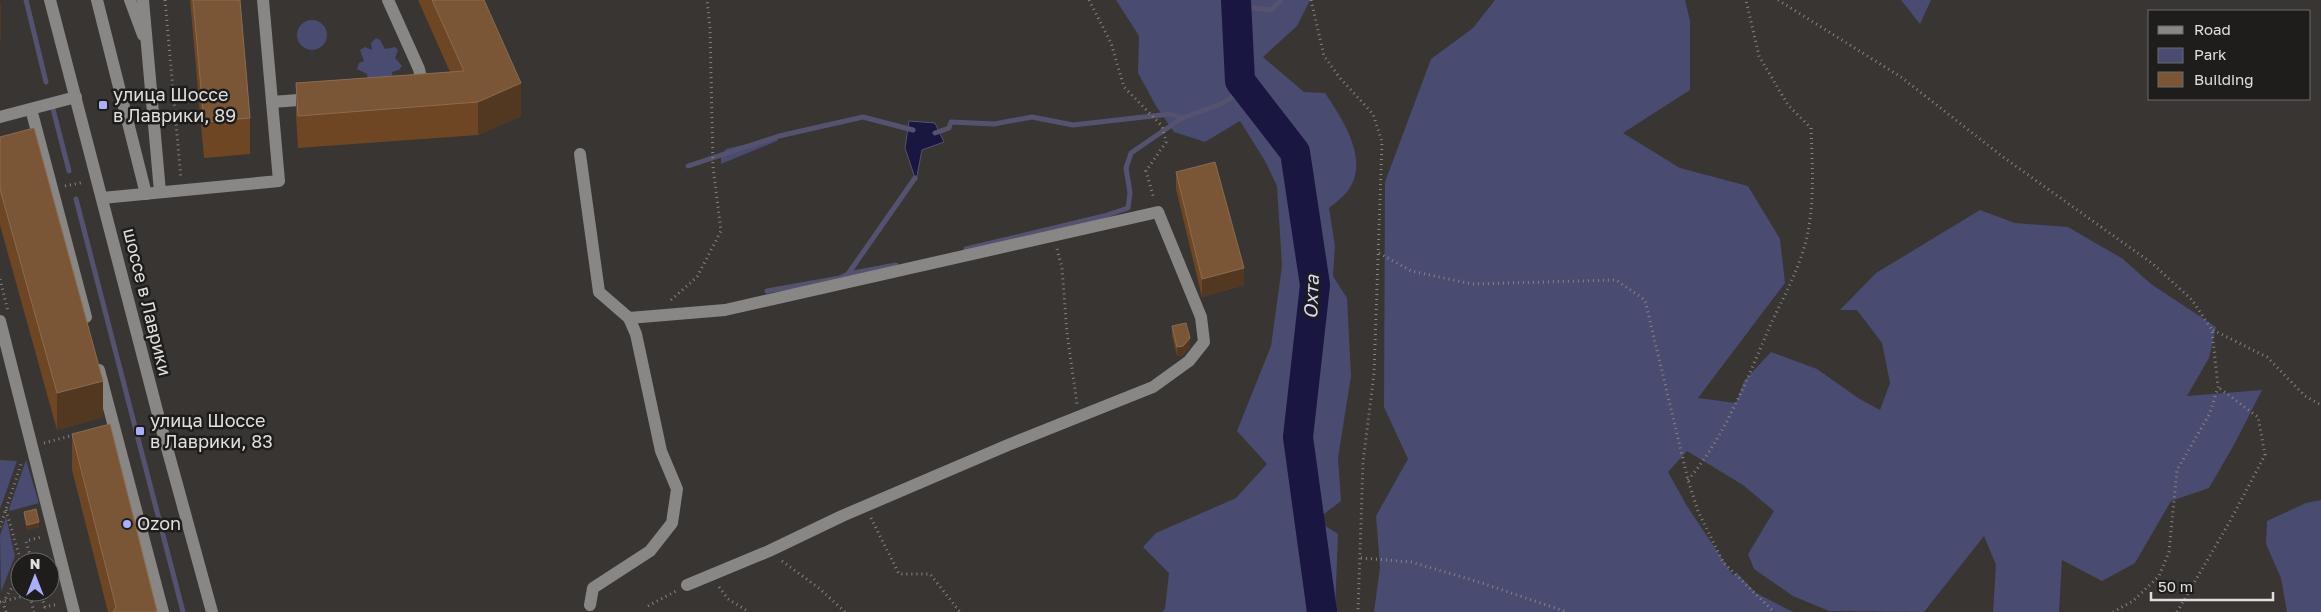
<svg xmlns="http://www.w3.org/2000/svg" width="2321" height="612" font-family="'Golos Text',sans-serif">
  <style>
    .green { fill: #494b70 }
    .water { fill: #191641; stroke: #555270 }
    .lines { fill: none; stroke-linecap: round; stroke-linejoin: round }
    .stream { stroke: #555270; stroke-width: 5 }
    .river { stroke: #191641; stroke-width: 30 }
    .path { stroke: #878483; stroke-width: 3; stroke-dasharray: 1 4; stroke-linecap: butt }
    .minor { stroke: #888785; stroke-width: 12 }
    .wall { fill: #6e4623 }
    .shaded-wall { fill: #533821 }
    .building { fill: #7a5637; stroke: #8a6c51 }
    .poi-dot { fill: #abaffb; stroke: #1e1d1c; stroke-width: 2 }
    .labels { text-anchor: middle; stroke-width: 5; stroke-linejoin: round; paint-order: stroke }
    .poi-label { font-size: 18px; fill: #e1dfde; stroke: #1e1d1c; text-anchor: start }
    .street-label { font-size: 18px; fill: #e1dfde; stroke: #1e1d1c }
    .water-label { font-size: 19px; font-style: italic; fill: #d6d9f9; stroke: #1e1d1c }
  </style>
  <rect width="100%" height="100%" fill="#383533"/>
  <!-- green -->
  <g class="green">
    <path d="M 1116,0 L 1310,0 L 1297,26 L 1263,57 L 1304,92 L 1325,93 C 1343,120 1371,161 1347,192 C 1342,198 1335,203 1329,208 L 1335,246 L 1333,276 L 1347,298 L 1351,376 L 1338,458 L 1341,501 L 1316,520 L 1338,534 L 1335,612 L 1162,612 L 1165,609 L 1169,573 L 1143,547 L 1156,533 L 1236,498 L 1267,464 L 1237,431 L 1271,346 L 1282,266 L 1277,186 L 1265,161 L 1240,121 L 1205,142 L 1174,132 L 1156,106 L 1138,73 L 1139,36 Z"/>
    <polygon points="1495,0 1685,0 1690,21 1690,90 1623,133 1680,168 1748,186 1780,239 1785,283 1698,398 1736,403 1744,381 1771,352 1817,369 1858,398 1880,410 1890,383 1882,343 1857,310 1840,310 1876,273 1980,210 2015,223 2068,227 2123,259 2151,284 2216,327 2209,358 2187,396 2262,390 2235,443 2209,488 2171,501 2135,563 2102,581 2062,560 2059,612 1993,612 1996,565 1984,536 1924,612 1829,611 1793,596 1754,569 1748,554 1774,511 1743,485 1687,451 1668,472 1687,506 1733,575 1737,573 1756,593 1793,612 1374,612 1380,567 1376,516 1408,459 1384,407 1385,182 1431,59 1473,28"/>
    <polygon points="1901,0 1931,0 1920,24"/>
    <circle cx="312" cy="35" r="15"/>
    <polygon points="376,38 380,40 385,49 395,47 398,50 395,58 402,66 399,70 392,72 393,80 368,81 367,74 357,69 359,63 364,61 360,50 365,47 372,50 371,43"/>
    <polygon points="779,136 777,141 721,164 721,156 726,149"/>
    <polygon points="0,460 17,461 0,509"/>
    <polygon points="26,460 39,503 10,511 9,509"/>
    <polygon points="2321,500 2321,612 2287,612 2281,578 2266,544 2267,521 2306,503"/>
    <polygon points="6,517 15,556 1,592 0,536"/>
  </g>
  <!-- water -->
  <polygon class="water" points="909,121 935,123 944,142 922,150 916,181 905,148"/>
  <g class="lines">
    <!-- stream -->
    <g class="stream">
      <polyline points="26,0 46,82"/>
      <polyline points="1241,0 1244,7 1271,10 1281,0"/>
      <polyline points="53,109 69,171"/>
      <polyline points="935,133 949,128 951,122 994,124 1032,117 1073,125 1170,114 1182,118"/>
      <polyline points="688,166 779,136 863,117 913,130"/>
      <polyline points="76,199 183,612"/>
      <polyline points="966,249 1104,216 1128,208 1130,193 1126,168 1131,153 1182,118 1221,104 1246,88"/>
      <polyline points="848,274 896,265"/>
      <polyline points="767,291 840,278 848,274 915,178"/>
    </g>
    <!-- river -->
    <polyline class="river" points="1236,0 1240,81 1295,152 1315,285 1298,437 1322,612"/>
    <!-- path -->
    <g class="path">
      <polyline points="165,0 181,179"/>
      <polyline points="1089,0 1111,43 1124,87 1162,126 1166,142 1146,171 1154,199"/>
      <polyline points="1311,0 1324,56 1340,78 1373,114 1382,142 1374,374 1363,462 1358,612"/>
      <polyline points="1778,0 1901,77 2003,157 2153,264 2192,300 2212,330 2218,387 2210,413 2177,470 2169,552 2159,576 2133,601 2113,612"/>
      <polyline points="65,186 84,182"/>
      <polyline points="1057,249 1062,268 1067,333 1077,404"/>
      <polyline points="1379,253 1411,271 1472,284 1616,280 1645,300 1688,480 1698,511 1723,562 1774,612"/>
      <polyline points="0,279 8,311"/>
      <polyline points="671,300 697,277 721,231 713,167 710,28 707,0"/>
      <polyline points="2213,330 2267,357 2305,396 2321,405"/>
      <polyline points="44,443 74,435"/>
      <path d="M 1688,480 C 1726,435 1747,379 1770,326 C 1787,289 1805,260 1810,219 C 1814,189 1812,158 1811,128 L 1788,105 L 1759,56 L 1746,0"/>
      <polyline points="6,510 21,562"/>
      <polyline points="871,518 899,574 930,574 960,612"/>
      <polyline points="0,527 21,464"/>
      <polyline points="1361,558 1411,562 1479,582 1567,612"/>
      <polyline points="782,561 820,589 845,612"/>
      <polyline points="32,562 26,541 41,537"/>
      <polyline points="719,587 728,599 749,612"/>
      <polyline points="29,592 34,612"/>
      <polyline points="40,592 45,607 58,604"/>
      <polyline points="0,602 40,592"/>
      <polyline points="648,606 676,591"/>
      <polyline points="6,612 3,603 20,573"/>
      <polyline points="2177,612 2229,523 2265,455 2258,417 2218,387"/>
    </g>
    <!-- minor -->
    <g class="minor">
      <polyline points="50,0 161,426 212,612"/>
      <polyline points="97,0 146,194"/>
      <polyline points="130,0 143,35"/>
      <polyline points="143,0 160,192"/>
      <polyline points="388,0 419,69 421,78 414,87"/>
      <polyline points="272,102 312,99"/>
      <polyline points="31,109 86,317"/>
      <polyline points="0,117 76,97"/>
      <polyline points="580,154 599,292 629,318 725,310 1158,212 1201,317 1204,342 1189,361 1153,387 1008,445 842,516 769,551 687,585"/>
      <polyline points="102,198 279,181 263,0"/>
      <polyline points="0,321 74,612"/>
      <polyline points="99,370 163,612"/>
      <polyline points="590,605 593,588 650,551 672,523 677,489 661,451 636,334 629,318"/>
    </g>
  </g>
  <!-- wall -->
  <g class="wall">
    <polygon points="190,0 240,0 250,118 250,154 204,158"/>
    <polygon points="418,0 484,0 521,116 478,135 298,148 296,116 296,83 450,72"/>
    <polygon points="0,137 103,417 57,430 0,225"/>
    <polygon points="1176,172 1244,285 1202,297 1176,189"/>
    <polygon points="1172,326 1190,347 1183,355 1177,356 1172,335"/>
    <polygon points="72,434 157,612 108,612 72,470"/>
    <polygon points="24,512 39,527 27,530 24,517"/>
  </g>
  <!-- shaded-wall -->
  <g class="shaded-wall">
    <polygon points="1,3 1,39 0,42 0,5"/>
    <polygon points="521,83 521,116 478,135 478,102"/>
    <polygon points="1244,268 1244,285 1202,297 1202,279"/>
    <polygon points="1190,338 1190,347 1183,355 1177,356 1177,347"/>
    <polygon points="103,381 103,417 57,430 57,393"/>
    <polygon points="39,522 39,527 27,530 27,525"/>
  </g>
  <!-- building -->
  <g class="building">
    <polygon points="193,0 240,0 250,118 204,122"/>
    <polygon points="432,0 484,0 521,83 478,102 298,116 296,83 464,71"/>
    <polygon points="34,128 103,381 57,393 0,189 0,137"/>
    <polygon points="1215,162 1244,268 1202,279 1176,172"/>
    <polygon points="1186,323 1190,338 1183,346 1177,347 1172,326"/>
    <polygon points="110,424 157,611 156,612 113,612 116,607 72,434"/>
    <polygon points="36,509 39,522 27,525 24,512"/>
  </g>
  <!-- markers -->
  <g class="poi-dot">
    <rect x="98" y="100" width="10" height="10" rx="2.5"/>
    <rect x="135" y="426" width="10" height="10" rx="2.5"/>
    <circle cx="127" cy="524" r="5"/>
  </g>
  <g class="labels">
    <!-- poi labels -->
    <g class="poi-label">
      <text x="113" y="101">улица Шоссе<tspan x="113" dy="21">в Лаврики, 89</tspan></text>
      <text x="150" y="427">улица Шоссе<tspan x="150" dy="21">в Лаврики, 83</tspan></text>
      <text x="137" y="530">Ozon</text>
    </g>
    <!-- street labels -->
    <g class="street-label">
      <text transform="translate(147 302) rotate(76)" y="6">шоссе в Лаврики</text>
    </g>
    <!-- water labels -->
    <g class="water-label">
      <text transform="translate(1311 297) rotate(-88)" y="7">Охта</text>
    </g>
  </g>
  <!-- legend -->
  <rect x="2148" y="10" width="162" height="90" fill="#1e1d1c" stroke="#6c6b6a"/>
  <rect x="2158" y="26" width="25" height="8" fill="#888785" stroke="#6c6b6a"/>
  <text x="2194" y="35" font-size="15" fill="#e1dfde">Road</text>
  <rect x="2158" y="48" width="25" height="15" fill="#494b70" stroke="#6c6b6a"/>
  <text x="2194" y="60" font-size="15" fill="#e1dfde">Park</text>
  <rect x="2158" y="72" width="25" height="15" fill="#7a5637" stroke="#6c6b6a"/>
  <text x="2194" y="85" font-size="15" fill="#e1dfde">Building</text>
  <!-- north arrow -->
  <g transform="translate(35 577)"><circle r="24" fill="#1e1d1c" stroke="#6c6b6a"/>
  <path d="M0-4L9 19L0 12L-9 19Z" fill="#abaffb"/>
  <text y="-8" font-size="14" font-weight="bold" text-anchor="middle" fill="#e1dfde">N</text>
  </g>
  <!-- scale -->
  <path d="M2151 592v8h122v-8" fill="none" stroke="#e1dfde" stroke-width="2.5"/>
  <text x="2158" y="592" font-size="15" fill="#e1dfde" stroke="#1e1d1c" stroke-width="4" paint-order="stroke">50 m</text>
</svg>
